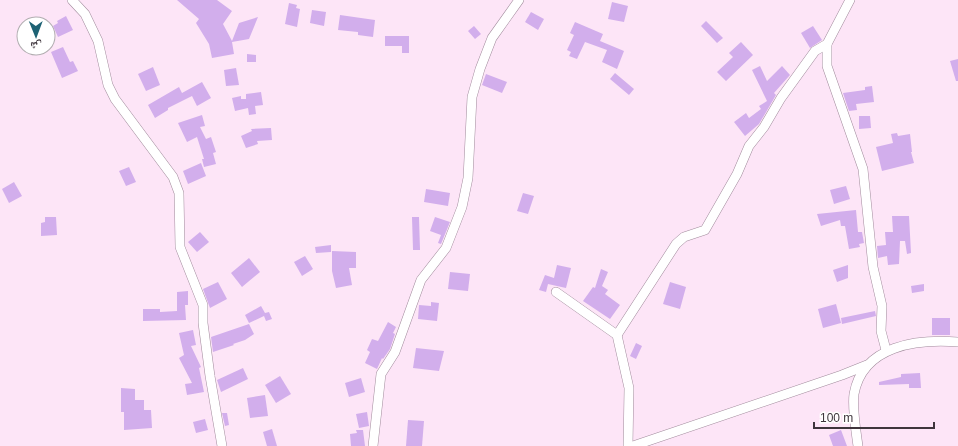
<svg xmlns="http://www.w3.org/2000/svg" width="958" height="446" font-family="Arial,'Noto Naskh Arabic',sans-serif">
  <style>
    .building { fill: #d2aeec }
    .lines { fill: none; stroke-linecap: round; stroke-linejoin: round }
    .minor-casing { stroke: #a18b9c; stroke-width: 10 }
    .minor { stroke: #fff; stroke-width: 9 }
  </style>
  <rect width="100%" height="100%" fill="#fde5f7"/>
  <!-- building -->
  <g class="building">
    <polygon points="177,0 217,0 232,11 223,24 232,41 239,23 258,17 249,39 232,42 234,54 212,58 209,44 196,23 199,19"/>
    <polygon points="612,2 628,6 624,22 608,19"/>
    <polygon points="289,3 297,5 296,8 300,9 297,27 285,24"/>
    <polygon points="312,10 326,12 324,26 310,23"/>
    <polygon points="531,12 544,19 538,30 525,22"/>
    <polygon points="340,15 375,20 373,37 358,35 358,32 338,30"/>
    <polygon points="66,16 73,30 58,37 53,26 58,23 57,21"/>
    <polygon points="706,21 723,38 717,43 701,26"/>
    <polygon points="575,22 603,34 600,41 624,51 617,69 602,62 607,50 585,42 577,59 569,56 571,52 567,50 574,35 570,33"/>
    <polygon points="474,26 481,34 475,39 468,31"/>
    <polygon points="813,26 822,40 810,48 801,33"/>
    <polygon points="385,36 409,36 409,53 402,53 402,46 385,46"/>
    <polygon points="741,42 753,55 726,81 717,72 733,57 729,53"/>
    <polygon points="63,47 70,62 73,61 78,71 62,78 51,52"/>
    <polygon points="247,54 256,55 256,62 247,62"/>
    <polygon points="958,59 958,81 956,81 950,61"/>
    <polygon points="760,66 767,81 782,66 790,75 774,93 776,95 759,124 745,136 734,122 746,113 749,118 761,109 759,106 767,101 752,70"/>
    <polygon points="153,67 160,85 146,91 138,74"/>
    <polygon points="236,68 239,85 226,86 224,70"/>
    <polygon points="615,73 634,89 629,95 610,79"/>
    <polygon points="486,74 507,82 502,93 482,85"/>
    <polygon points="202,82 211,98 197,106 192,96 168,108 168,110 155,118 148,105 179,87 182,93"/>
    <polygon points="872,86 874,102 856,104 857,110 849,111 843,93 865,90 865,87"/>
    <polygon points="261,92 263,105 255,106 256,114 249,115 248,108 235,111 232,98 241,96 241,99 246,99 246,94"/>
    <polygon points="202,115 205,126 200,127 206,139 211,137 216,152 213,153 216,164 204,167 202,159 204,159 197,137 187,142 178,123"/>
    <polygon points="859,116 870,116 871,128 859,129"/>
    <polygon points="271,128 272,140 257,141 258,144 246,148 241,136 252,131 251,129"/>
    <polygon points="897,133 898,136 910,134 912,152 911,152 914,163 882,171 876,147 893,143 891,134"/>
    <polygon points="201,163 206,176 188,184 183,171"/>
    <polygon points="129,167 136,182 126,186 119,171"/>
    <polygon points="14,182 22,196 9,203 2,189"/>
    <polygon points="846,186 850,199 834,204 830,190"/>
    <polygon points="426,189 450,193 448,206 424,202"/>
    <polygon points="523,193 534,196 528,214 517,211"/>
    <polygon points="856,210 858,232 862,232 864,243 859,244 860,247 849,249 845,226 841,226 840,220 821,226 817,214"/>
    <polygon points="892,216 909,216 911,253 907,254 905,241 900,241 899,264 888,265 887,256 878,258 877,246 886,245 885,232 893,232"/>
    <polygon points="45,217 56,217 57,235 41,236 41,223 45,222"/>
    <polygon points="412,217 419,217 420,250 413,250"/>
    <polygon points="435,217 450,222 441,244 438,243 441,235 430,231"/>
    <polygon points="200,232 209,242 197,252 188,242"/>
    <polygon points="331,245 331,252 316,253 315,247"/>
    <polygon points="332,251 356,252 356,268 349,268 352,285 336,288 332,271"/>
    <polygon points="305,256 313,269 302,276 294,262"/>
    <polygon points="249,258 260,272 242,287 231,273"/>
    <polygon points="557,265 571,268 566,288 548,284 546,292 539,290 545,275 554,278"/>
    <polygon points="848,265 848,278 837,282 833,270"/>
    <polygon points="601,269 608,272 602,286 608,290 605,294 620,305 610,319 583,301 593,287 595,288"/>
    <polygon points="450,272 470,274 468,291 448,289"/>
    <polygon points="218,282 227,299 210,308 203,289"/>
    <polygon points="670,282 686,287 680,309 663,304"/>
    <polygon points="924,284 924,291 912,293 911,286"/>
    <polygon points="188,291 188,305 185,305 186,320 143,321 143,309 160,309 160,312 177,311 177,292"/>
    <polygon points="431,302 439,303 437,321 418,319 419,305 431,306"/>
    <polygon points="836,304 841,323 823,328 818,309"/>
    <polygon points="261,306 265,313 269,312 272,319 266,321 264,316 249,323 245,315"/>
    <polygon points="875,311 876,316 842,324 841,318"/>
    <rect x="932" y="318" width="18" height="17"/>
    <polygon points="388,322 396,327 393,333 395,334 390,349 383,359 382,358 377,369 365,363 370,352 367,350 372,339 378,341"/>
    <polygon points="249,324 254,334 245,340 233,344 234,345 213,352 211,337"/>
    <polygon points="193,330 196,345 191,346 201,367 199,368 204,392 187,395 185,384 192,383 179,358 184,355 179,333"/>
    <polygon points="636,343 642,346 636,359 630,356"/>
    <polygon points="416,348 444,351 439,371 413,368"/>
    <polygon points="243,368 248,379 221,392 217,380"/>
    <polygon points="920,373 921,388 909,388 909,384 879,385 879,382 901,377 901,374"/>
    <polygon points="280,376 291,394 276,403 265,385"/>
    <polygon points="361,378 365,392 349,397 345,383"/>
    <polygon points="121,388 135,389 135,400 144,400 144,410 151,410 152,428 124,430 124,412 121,412"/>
    <polygon points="265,395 268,416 250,418 247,398"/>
    <polygon points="367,412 369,426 359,428 356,414"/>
    <polygon points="222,413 227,413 229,425 225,426"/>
    <polygon points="205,419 208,430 196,433 193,422"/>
    <polygon points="408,420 424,421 422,446 406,446"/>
    <polygon points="272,429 277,446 267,446 263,432"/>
    <polygon points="356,430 363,430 365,446 351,446 350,434 357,433"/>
    <polygon points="841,430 847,446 833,446 829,435"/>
  </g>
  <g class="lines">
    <!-- minor casing -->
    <g class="minor-casing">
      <g id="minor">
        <polyline points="72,0 85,14 98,41 108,85 115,99 173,177 179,193 180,247 203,305 203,323 210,376 222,446"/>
        <polyline points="850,0 827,44 827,66 863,169 873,267 882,306 881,331 886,350"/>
        <polyline points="556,292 617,335 629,388 628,446"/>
        <polyline points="617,335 676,244 684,237 705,230 737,174 749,146 764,127 781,98 815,51 827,44"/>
        <polyline points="373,446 381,374 395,352 421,280 446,248 462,207 468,178 472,97 480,69 492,38 519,0"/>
        <polyline points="633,446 842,375 867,365"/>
        <path d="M 858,446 C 856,431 852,408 854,394 C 863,345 917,339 958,342"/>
      </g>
    </g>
    <!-- minor -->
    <use href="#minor" class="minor"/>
  </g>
  <!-- north arrow -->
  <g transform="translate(36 36) rotate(179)"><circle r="19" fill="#ffffff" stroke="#b2aeb1"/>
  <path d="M0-3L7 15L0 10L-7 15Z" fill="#1d6274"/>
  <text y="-6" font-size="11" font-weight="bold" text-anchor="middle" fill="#3e353c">ش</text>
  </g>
  <!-- scale -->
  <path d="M814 422v6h120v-6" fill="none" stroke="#3e353c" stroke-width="2"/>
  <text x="820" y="422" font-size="12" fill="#3e353c" stroke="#ffffff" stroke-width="3" paint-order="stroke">100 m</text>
</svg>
